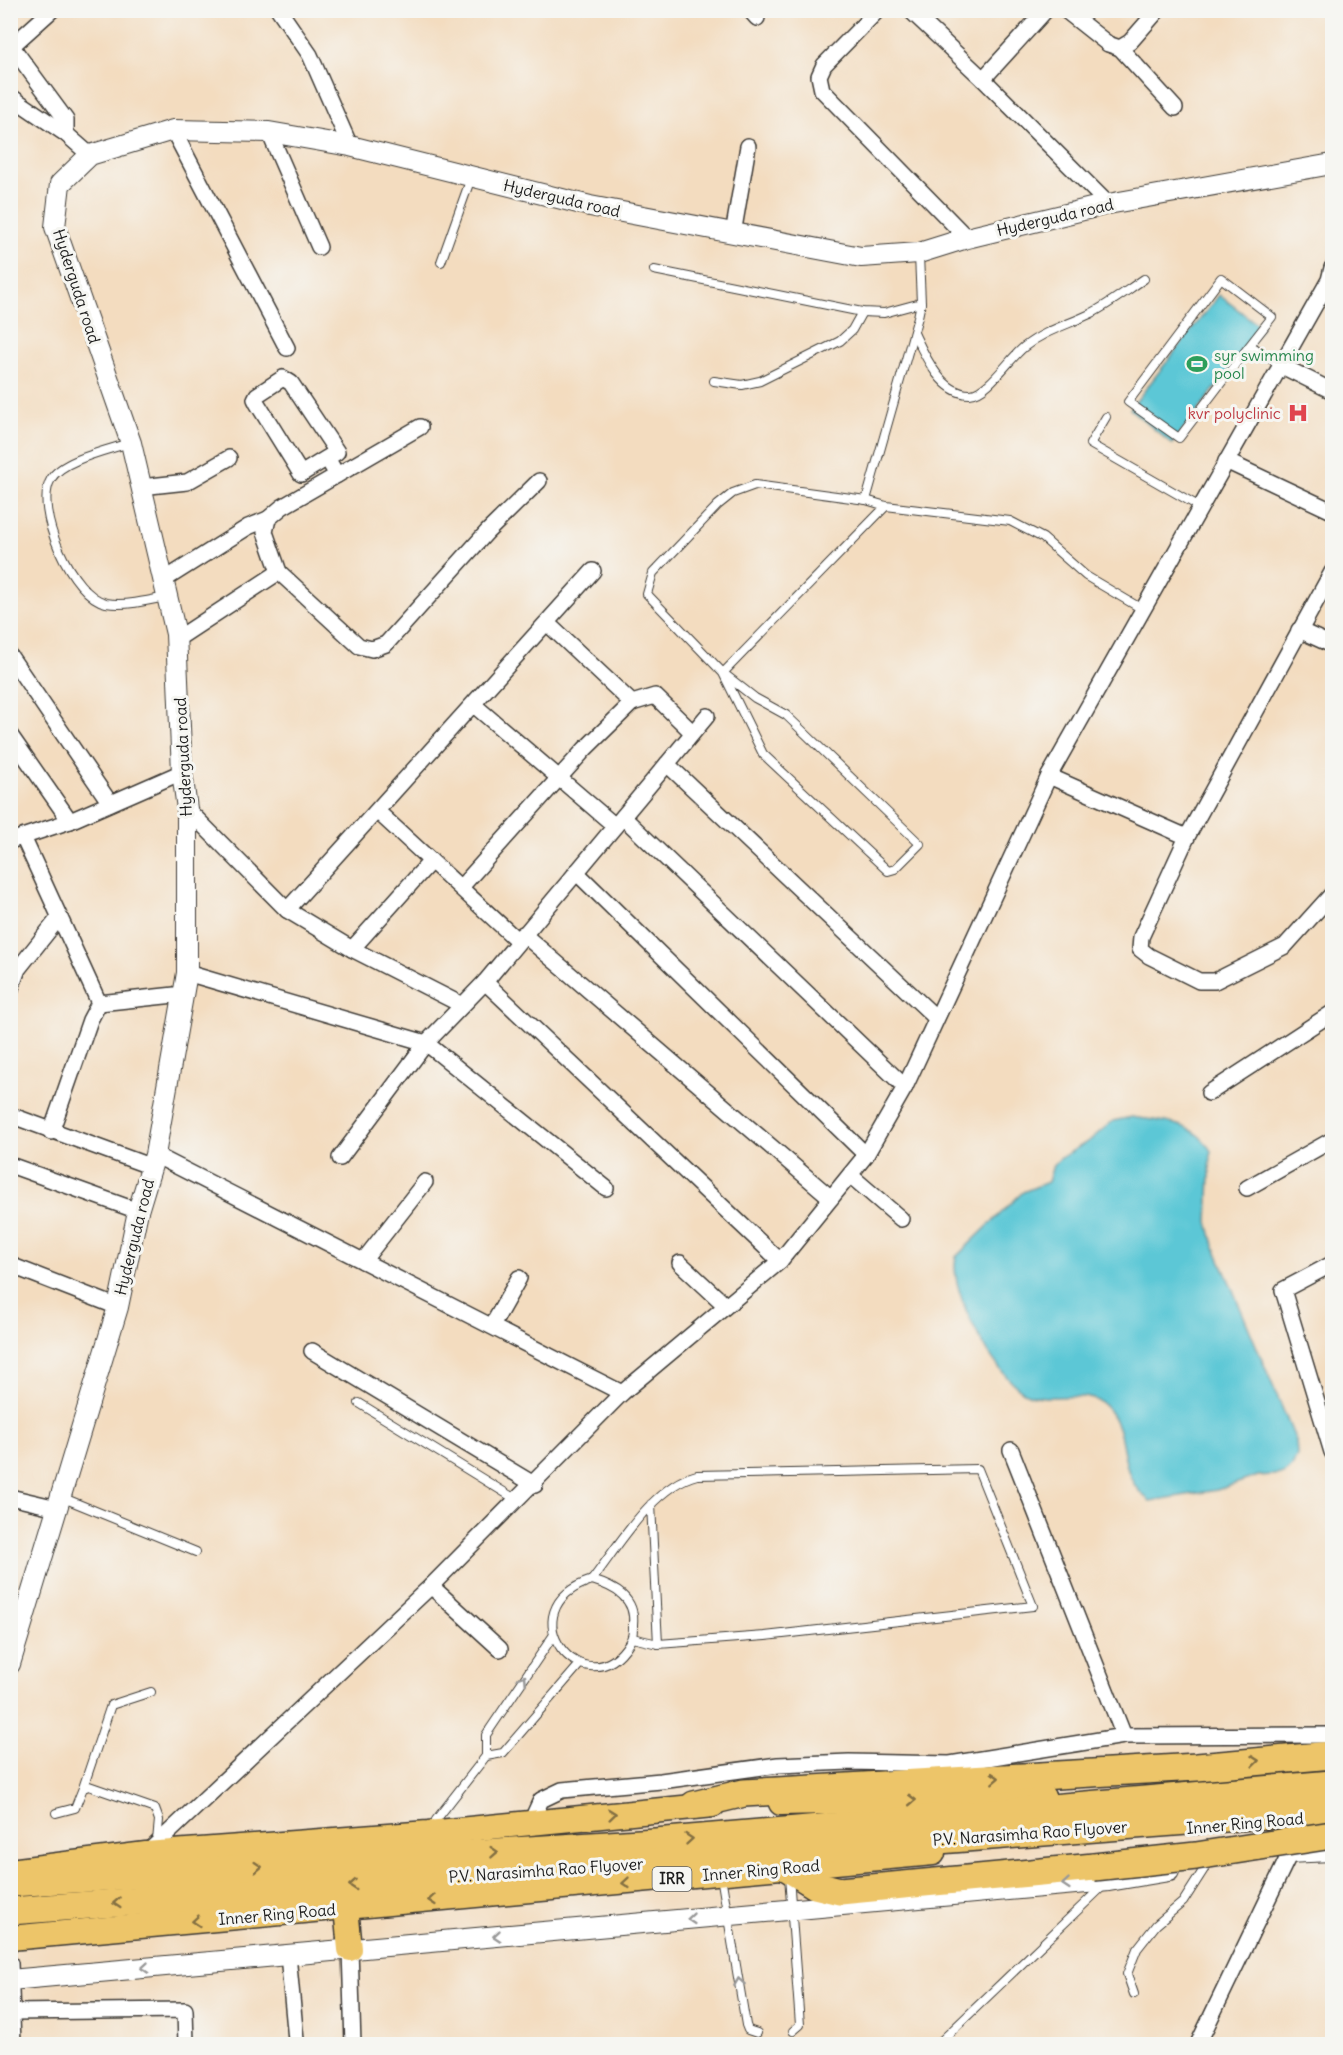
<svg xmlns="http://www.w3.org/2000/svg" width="1343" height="2055" font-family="Delius,sans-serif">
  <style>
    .water { fill: #5cc7d6; stroke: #3c7279; stroke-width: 1.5 }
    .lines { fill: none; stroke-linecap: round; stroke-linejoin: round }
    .service-casing { stroke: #3c3934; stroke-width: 10 }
    .minor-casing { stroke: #3c3934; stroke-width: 18 }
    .tertiary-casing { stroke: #3c3934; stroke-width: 22 }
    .primary-casing { stroke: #3c3934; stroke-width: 27 }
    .motorway-casing { stroke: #3c3934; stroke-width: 30 }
    .service { stroke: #fff; stroke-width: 8 }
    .minor { stroke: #fff; stroke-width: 15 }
    .tertiary { stroke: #fff; stroke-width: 20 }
    .primary { stroke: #edc569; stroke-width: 24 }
    .motorway { stroke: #edc569; stroke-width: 27 }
    .motorway-bridge-casing { stroke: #3c3934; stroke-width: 30; stroke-linecap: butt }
    .motorway-bridge { stroke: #edc569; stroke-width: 27 }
    .oneway { stroke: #999 }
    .oneway2 { stroke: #847042 }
    .labels { text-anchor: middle; stroke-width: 6; stroke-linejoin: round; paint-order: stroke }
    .shield { fill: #f6f6f2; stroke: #5d5d5c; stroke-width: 1.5 }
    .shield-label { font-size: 15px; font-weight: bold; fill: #1c1c1c }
    .street-label { font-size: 16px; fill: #1c1c1c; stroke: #f6f6f2 }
    .leisure-label { font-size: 16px; fill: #27864d; stroke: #f6f6f2; text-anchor: start }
    .health-label { font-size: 16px; fill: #be3a42; stroke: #f6f6f2; text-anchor: end }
  </style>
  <rect width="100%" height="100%" fill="#f6f6f2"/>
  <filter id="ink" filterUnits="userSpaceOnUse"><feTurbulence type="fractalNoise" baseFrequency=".0167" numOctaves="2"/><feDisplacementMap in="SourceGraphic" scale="12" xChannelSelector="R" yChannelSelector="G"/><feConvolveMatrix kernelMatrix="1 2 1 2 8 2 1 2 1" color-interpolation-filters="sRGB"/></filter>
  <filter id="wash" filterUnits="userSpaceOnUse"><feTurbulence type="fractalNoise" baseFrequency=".008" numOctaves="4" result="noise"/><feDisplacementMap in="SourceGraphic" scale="24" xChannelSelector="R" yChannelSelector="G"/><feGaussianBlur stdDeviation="1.35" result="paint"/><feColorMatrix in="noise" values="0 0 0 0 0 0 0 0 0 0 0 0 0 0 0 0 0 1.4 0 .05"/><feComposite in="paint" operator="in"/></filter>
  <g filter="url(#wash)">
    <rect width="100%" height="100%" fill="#f3dcbf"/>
    <!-- water -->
    <g class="water">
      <polygon points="1219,295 1262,328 1172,444 1130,409"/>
      <path d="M 1132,1117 C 1162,1122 1195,1121 1211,1151 L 1208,1222 L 1214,1245 L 1296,1441 L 1297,1455 L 1292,1467 L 1284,1474 L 1258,1476 L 1217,1490 L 1150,1501 C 1114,1475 1132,1437 1107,1408 C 1088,1386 1048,1405 1024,1392 C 994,1374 948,1291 956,1257 L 1023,1192 L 1048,1182 L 1053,1165 L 1062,1157 L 1089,1141 L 1113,1121 Z"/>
    </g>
  </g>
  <g filter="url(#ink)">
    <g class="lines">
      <!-- service casing -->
      <g class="service-casing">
        <g id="service">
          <polyline points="441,262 471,178"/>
          <polyline points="654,270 862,312 884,313 921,303"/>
          <path d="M 914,333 C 924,354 941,394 970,394 C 987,394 1010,358 1024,347 C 1044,331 1067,325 1090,314 C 1108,305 1126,291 1144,279"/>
          <polyline points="1250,345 1179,438 1128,402 1221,278 1272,317 1250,345 1280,365"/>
          <polyline points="714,381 742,385 760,381 840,341 852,330 862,312"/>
          <polyline points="1106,417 1090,444 1200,507"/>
          <path d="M 129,443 C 108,450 62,460 51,479 C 33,509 72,596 106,603 C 125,606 147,601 165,597"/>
          <polyline points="866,500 918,317 921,303 919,255"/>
          <polyline points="886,506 723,673 755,698 786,715 920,844 895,869 888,871 763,754 723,673 647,594 653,573 718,505 733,493 755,485 866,500 886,506 1010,521 1043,538 1086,576 1142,609"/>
          <polyline points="359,1403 517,1500"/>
          <polyline points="61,1497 196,1552"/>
          <path d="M 592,1580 C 619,1545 653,1486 697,1475 L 978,1469 L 1033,1606 L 765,1636 L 658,1644 L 651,1504"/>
          <path d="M 592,1580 C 615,1587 636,1598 633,1625 C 633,1632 633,1637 629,1643 C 586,1712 503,1609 592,1580 Z"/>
          <polyline points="632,1638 658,1644"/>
          <polyline points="486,1756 503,1753 580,1664"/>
          <polyline points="83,1788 111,1705 151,1692"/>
          <polyline points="56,1813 75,1808 83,1788 89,1786 155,1809 159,1820 157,1841"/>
          <polyline points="436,1820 486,1756 486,1735 553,1636"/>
          <polyline points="721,1876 746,2025 748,2030 757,2033"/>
          <polyline points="789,1876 800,2025 793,2031"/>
          <polyline points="1134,1994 1127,1974 1137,1949 1156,1925 1183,1902 1206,1866"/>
          <polyline points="938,2044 1103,1886"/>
        </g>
      </g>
      <!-- minor casing -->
      <g class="minor-casing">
        <g id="minor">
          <polyline points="279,10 310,55 350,146"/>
          <polyline points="750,10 757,18"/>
          <polyline points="878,10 824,65 819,76 822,90 967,238"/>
          <polyline points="910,10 983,79 1108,204"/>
          <polyline points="1065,10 1108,44 1120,48 1130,42 1158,10"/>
          <polyline points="10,44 66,120 66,134"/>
          <polyline points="13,45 52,10"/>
          <polyline points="1120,48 1175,108"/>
          <polyline points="983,79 1046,10"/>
          <polyline points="10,96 66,134 90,155"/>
          <polyline points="173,130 287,348"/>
          <polyline points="269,132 319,247"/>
          <polyline points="733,234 748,146"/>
          <polyline points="1280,365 1332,391"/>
          <polyline points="420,427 282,507 268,519 265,532 279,572 359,646 372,649 386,644 487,532 539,481"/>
          <polyline points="327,458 301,474 257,403 255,399 257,395 283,378 291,383 337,452 327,458 337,475"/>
          <polyline points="1226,461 1332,511"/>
          <polyline points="141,487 187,482 229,458"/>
          <polyline points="1332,572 1187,837 1141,937 1140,949 1149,956 1199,981 1215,981 1285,946 1332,894"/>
          <polyline points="164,580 248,527 268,519"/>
          <polyline points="547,623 632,703 655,696 692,732"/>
          <polyline points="1299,630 1332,645"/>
          <polyline points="177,639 279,572"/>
          <polyline points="10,656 110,803"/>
          <polyline points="474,705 615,826"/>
          <polyline points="10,735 70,821"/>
          <polyline points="667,764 936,1018"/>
          <polyline points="1049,776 1187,837"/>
          <polyline points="187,809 287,910 352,949 462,1005"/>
          <polyline points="378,812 518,941"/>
          <polyline points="623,817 905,1087"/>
          <polyline points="23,837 99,1003"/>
          <polyline points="10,841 70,821 182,772"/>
          <polyline points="576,872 866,1155"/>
          <polyline points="461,887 585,749 632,703"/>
          <polyline points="287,910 593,571"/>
          <polyline points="523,934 831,1198"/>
          <polyline points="352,949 431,861"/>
          <polyline points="187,973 426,1043 606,1188"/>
          <polyline points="485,982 780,1261"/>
          <polyline points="10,991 18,969 58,919"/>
          <polyline points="99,1003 184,994"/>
          <polyline points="1209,1093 1332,1013"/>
          <polyline points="10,1115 152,1167"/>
          <polyline points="51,1132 90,1020 99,1003"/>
          <polyline points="155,1155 622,1393"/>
          <polyline points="340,1158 426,1043 485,982 707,716"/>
          <polyline points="10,1165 138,1211"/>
          <polyline points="850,1175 901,1219"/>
          <polyline points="1247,1188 1332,1140"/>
          <polyline points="363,1261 425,1182"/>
          <polyline points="680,1263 725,1305"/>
          <polyline points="1332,1264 1283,1290 1332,1452"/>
          <polyline points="10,1265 118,1307"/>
          <polyline points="492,1326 519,1278"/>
          <polyline points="312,1351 535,1485"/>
          <polyline points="1011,1450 1124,1736"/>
          <polyline points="10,1497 57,1508"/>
          <polyline points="431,1586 500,1649"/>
          <polyline points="535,1813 541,1800 562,1790 661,1781 778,1765 849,1762 950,1764 1124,1736 1332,1735"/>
          <polyline points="147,1853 431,1586 622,1393 780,1261 866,1155 905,1087 1049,776 1329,280 1332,268"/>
          <polyline points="350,1949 353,2044"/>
          <polyline points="288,1955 296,2040"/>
          <polyline points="10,1963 13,2044"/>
          <polyline points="12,2012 185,2010 186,2044"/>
          <polyline points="1198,2044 1290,1853"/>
        </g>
      </g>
      <!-- tertiary casing -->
      <g class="tertiary-casing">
        <g id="tertiary">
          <polyline points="10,1664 118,1307 138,1211 155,1155 187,973 187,809 182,772 176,634 131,443 55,227 60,184 90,155 173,130 269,132 350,146 590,206 861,257 919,253 967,238 1108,204 1332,164"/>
          <polyline points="1287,1853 1332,1851"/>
          <polyline points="10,1980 1109,1881 1169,1871"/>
        </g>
      </g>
      <!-- primary casing -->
      <g class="primary-casing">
        <g id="primary">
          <polyline points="781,1803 1043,1797"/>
          <polyline points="10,1871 146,1854 428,1833 713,1805"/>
          <polyline points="346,1908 350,1949"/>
          <polyline points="10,1938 933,1853"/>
        </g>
      </g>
      <!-- motorway casing -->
      <g class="motorway-casing">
        <g id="motorway">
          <polyline points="694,1805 744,1793 1197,1767 1332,1755"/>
          <polyline points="788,1868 815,1885 840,1891 1094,1867"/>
          <polyline points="10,1883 655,1842 1332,1784"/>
          <polyline points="10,1911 1332,1810"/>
        </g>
      </g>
      <!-- service -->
      <use href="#service" class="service"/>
      <!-- minor -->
      <use href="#minor" class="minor"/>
      <!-- tertiary -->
      <use href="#tertiary" class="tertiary"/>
      <!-- primary -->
      <use href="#primary" class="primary"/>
      <!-- motorway -->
      <use href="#motorway" class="motorway"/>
      <!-- motorway-bridge casing -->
      <g class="motorway-bridge-casing">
        <polyline id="motorway-bridge" points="1094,1867 1196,1856 1332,1835"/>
      </g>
      <!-- motorway-bridge -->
      <use href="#motorway-bridge" class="motorway-bridge"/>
    </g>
    <!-- one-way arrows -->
    <defs><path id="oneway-chevron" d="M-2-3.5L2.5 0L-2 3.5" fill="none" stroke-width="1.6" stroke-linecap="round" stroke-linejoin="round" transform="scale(1.5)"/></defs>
    <g class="oneway">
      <use href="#oneway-chevron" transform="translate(523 1679) rotate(-56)"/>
      <use href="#oneway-chevron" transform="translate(1066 1884) rotate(175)"/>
      <use href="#oneway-chevron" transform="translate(691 1919) rotate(175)"/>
      <use href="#oneway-chevron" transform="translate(497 1936) rotate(175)"/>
      <use href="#oneway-chevron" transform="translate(145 1968) rotate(175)"/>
      <use href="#oneway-chevron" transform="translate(739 1982) rotate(-99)"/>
    </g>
    <g class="oneway2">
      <use href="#oneway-chevron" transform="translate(1255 1761) rotate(-6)"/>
      <use href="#oneway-chevron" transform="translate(995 1778) rotate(-3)"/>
      <use href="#oneway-chevron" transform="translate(912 1800) rotate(-1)"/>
      <use href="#oneway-chevron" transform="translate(612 1814) rotate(-6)"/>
      <use href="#oneway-chevron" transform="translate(689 1839) rotate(-5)"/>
      <use href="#oneway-chevron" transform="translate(494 1852) rotate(-4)"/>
      <use href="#oneway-chevron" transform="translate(258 1867) rotate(-4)"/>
      <use href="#oneway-chevron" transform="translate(626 1883) rotate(175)"/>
      <use href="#oneway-chevron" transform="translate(353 1885) rotate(176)"/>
      <use href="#oneway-chevron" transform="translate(432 1900) rotate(175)"/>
      <use href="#oneway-chevron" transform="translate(117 1903) rotate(176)"/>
      <use href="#oneway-chevron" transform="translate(196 1921) rotate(175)"/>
    </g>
  </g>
  <!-- icons -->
  <defs>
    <g id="stadium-bare" transform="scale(1.62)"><path d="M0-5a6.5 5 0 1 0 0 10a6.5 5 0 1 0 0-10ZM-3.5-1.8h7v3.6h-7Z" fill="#2e9e5b" stroke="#f6f6f2" stroke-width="2.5" paint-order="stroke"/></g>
    <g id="hospital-bare" transform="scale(1.62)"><path d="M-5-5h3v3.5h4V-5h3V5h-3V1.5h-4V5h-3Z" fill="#e0444e" stroke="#f6f6f2" stroke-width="2.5" paint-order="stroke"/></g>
  </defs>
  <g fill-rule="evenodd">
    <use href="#stadium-bare" x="1197" y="364"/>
    <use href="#hospital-bare" x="1298" y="413"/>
  </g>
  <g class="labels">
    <!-- shield labels -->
    <rect class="shield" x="652.5" y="1867" width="39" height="24" rx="4.5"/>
    <g class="shield-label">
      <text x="672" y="1884">IRR</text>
    </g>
    <!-- street labels -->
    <g class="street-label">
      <text transform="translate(562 198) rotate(13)" y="6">Hyderguda road</text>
      <text transform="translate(1055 217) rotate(-13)" y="6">Hyderguda road</text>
      <text transform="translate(77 286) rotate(72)" y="6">Hyderguda road</text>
      <text transform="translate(183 757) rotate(-93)" y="6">Hyderguda road</text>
      <text transform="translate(134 1237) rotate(-76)" y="6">Hyderguda road</text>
      <text transform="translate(1245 1823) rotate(-5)" y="6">Inner Ring Road</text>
      <text transform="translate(1030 1833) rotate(-4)" y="6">P.V. Narasimha Rao Flyover</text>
      <text transform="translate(546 1870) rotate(-4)" y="6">P.V. Narasimha Rao Flyover</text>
      <text transform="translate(761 1870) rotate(-5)" y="6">Inner Ring Road</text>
      <text transform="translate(277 1914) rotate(-5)" y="6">Inner Ring Road</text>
    </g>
    <!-- leisure labels -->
    <g class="leisure-label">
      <text x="1214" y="361">syr swimming<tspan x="1214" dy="18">pool</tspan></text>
    </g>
    <!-- health labels -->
    <g class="health-label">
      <text x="1281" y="419">kvr polyclinic</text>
    </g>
  </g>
  <!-- margin -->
  <rect width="1343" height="2055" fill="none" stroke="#f6f6f2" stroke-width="36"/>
</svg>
